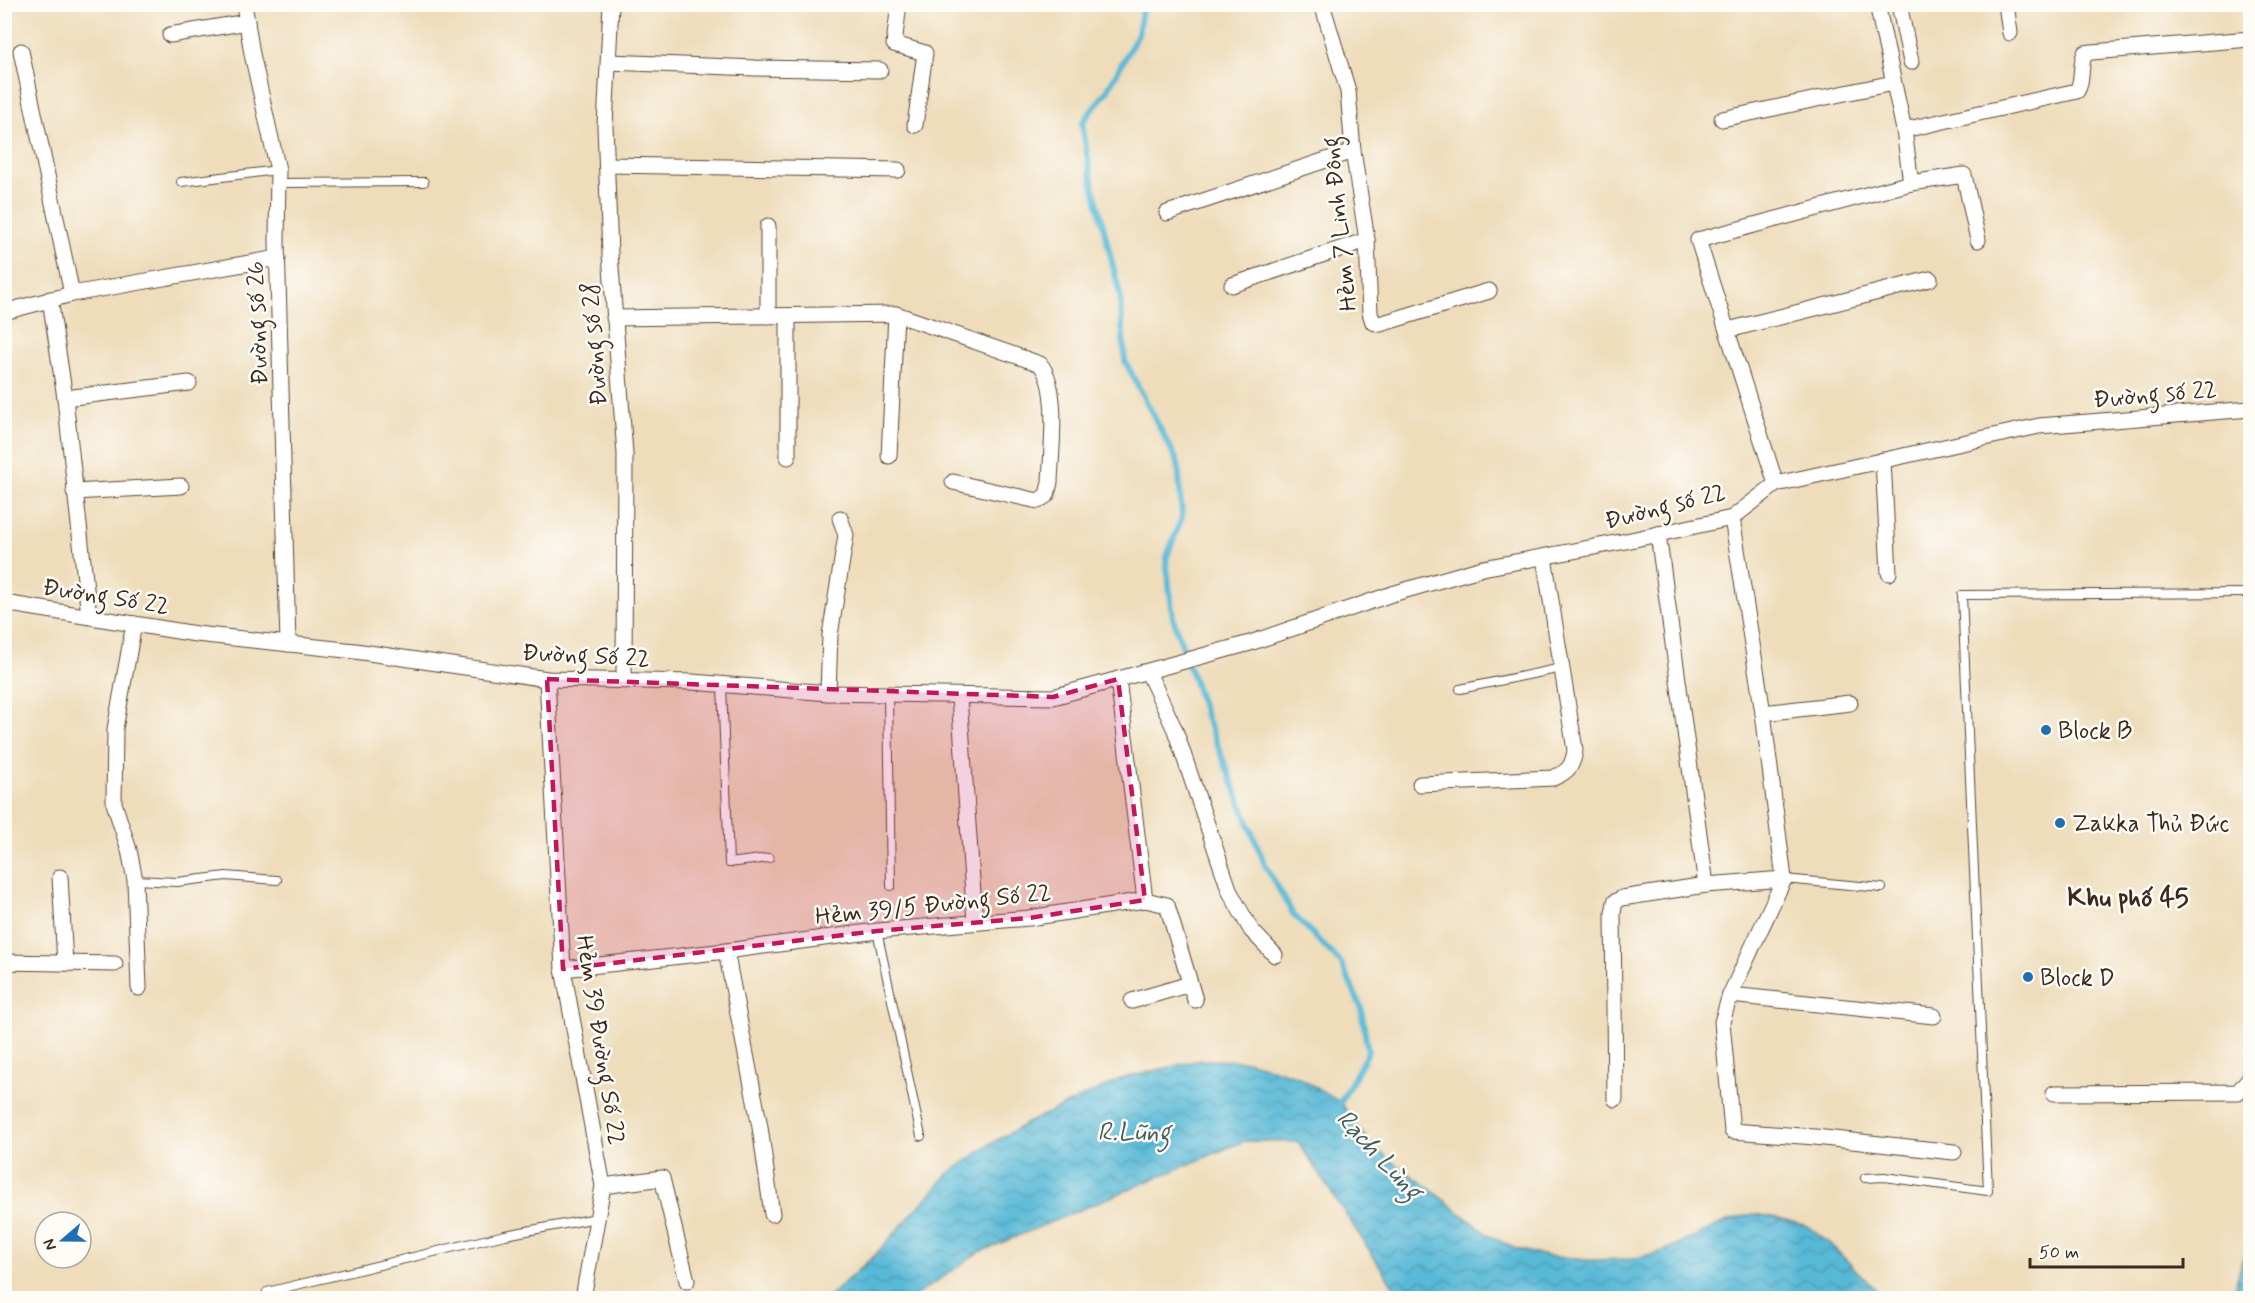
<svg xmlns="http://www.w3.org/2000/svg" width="2255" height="1303" font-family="Mynerve,sans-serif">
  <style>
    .water { fill: url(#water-waves); stroke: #4a727a; stroke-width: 1.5 }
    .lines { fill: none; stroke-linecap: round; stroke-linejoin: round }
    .stream { stroke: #58b9d7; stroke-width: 6 }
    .service-casing { stroke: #564535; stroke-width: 10 }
    .minor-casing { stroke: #564535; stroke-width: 17 }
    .service { stroke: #fff; stroke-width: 8 }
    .minor { stroke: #fff; stroke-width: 15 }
    .marked { fill: #c2185b; fill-opacity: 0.2; stroke: #c2185b; stroke-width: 4.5; stroke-dasharray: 12 8; stroke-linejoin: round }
    .poi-dot { fill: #1f6fb2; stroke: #fdfcf7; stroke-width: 2 }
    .labels { text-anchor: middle; stroke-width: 5; stroke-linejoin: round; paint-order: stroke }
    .street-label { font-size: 24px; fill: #3b2a1e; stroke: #fdfcf7 }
    .poi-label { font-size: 24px; fill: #3b2a1e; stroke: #fdfcf7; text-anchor: start }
    .neighbourhood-label { font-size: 26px; font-weight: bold; fill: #3b2a1e; stroke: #fdfcf7 }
    .water-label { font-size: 26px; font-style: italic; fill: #455c5f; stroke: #fdfcf7 }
  </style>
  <defs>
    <pattern id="water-waves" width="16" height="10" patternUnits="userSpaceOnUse" patternTransform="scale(1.5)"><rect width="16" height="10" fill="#58b9d7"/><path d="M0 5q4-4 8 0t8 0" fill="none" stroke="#4a97ae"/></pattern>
  </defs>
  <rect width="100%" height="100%" fill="#fdfcf7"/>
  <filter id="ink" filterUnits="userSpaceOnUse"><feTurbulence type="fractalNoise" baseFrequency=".0167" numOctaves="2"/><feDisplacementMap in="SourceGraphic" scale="12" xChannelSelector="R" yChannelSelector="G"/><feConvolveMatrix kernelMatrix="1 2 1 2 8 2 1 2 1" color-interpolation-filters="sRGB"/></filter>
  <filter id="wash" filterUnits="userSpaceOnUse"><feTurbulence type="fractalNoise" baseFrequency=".008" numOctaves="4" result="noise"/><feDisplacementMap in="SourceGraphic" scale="24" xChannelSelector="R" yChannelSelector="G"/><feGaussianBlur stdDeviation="1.35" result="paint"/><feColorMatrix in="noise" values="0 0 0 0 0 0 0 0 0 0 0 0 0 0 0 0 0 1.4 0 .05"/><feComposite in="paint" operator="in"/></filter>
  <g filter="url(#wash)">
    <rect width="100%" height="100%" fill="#eedcba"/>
    <!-- water -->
    <g class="water">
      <polygon points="1200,1060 1248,1061 1299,1077 1340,1102 1359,1129 1373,1146 1390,1160 1424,1184 1488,1235 1514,1248 1546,1256 1587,1260 1632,1259 1664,1251 1727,1221 1754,1214 1779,1218 1807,1226 1829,1243 1884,1298 1401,1298 1298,1142 1244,1141 980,1252 912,1298 827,1298 875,1255 948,1174 987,1146 1027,1123 1123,1078"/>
      <polygon points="2250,1236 2250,1298 2216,1298 2233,1292"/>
    </g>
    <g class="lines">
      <!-- stream -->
      <polyline class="stream" points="1143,4 1138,34 1107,91 1082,123 1090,172 1120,295 1125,361 1178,463 1182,517 1166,559 1173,618 1205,714 1265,865 1293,914 1341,963 1361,1007 1368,1052 1338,1107"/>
    </g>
  </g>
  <g filter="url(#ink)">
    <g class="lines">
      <!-- service casing -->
      <g class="service-casing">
        <g id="service">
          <polyline points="181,182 278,170"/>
          <polyline points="278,183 424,182"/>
          <polyline points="722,685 729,863 769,858"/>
          <polyline points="1460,689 1562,668"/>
          <polyline points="888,695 891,886"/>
          <polyline points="1784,879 1882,888"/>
          <polyline points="135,880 177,882 226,876 277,880"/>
          <polyline points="877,931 921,1136"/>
          <polyline points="1865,1178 1884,1177 1988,1191 1962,595 2250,593"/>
          <polyline points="267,1292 505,1235 597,1218"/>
        </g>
      </g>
      <!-- minor casing -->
      <g class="minor-casing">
        <g id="minor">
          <polyline points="244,4 252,54 278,170 277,242 288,644"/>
          <polyline points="611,4 605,126 610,254 625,454 624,681"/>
          <polyline points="899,4 894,44 925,53 915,125"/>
          <polyline points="1322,4 1348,91 1353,151 1367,240 1370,313 1373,322 1380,324 1489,291"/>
          <polyline points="1877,4 1904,130 1911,183"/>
          <polyline points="1899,4 1911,62"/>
          <polyline points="2006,4 2010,33"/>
          <polyline points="170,35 247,22"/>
          <polyline points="21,51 72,294"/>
          <polyline points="609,62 755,68 880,70"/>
          <polyline points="1722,119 1893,83"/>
          <path d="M 1904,130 L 2077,91 C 2084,79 2079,66 2085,53 L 2092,52 L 2250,39"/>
          <polyline points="607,165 898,170"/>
          <polyline points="1167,213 1353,151"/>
          <polyline points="768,226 768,316"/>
          <polyline points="1232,285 1367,240"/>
          <polyline points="50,299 65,398 89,616"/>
          <polyline points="4,312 72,294 278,258"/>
          <path d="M 614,318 L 896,314 L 1040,364 C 1060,387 1051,452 1050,482 L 1047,495 L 1038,501 L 953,482"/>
          <polyline points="1728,330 1930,279"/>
          <polyline points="65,398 189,383"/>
          <polyline points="889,456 896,314"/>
          <polyline points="788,457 788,317"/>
          <polyline points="1883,460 1889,573"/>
          <polyline points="1776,484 1698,240 1911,183 1964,175 1978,240"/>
          <polyline points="74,492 181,486"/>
          <polyline points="1732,518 1763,713 1784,879 1730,995 1722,1022 1732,1131 1815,1137 1954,1152"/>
          <polyline points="1658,534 1706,885"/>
          <polyline points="4,603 196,634 355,651 547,679 692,682 828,693 1053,697 1250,643 1392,594 1483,568 1626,541 1732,518 1776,484 2039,426 2250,409"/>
          <polyline points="134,624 115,729 114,803 129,850 135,880 139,988"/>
          <polyline points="1148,672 1175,730 1230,892 1251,930 1275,955"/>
          <polyline points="547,679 563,969 603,1186 583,1298"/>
          <polyline points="1118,679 1145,900"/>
          <polyline points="828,693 830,635 846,535 840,518"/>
          <polyline points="959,697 975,922"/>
          <polyline points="1763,713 1850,703"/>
          <path d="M 1420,784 L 1553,778 C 1568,772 1573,766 1575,750 L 1544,557"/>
          <polyline points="60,877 65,963"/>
          <polyline points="726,951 760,1127 772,1214"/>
          <polyline points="4,962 115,964"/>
          <polyline points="563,969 726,951 877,931 1029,918 1145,900 1167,905 1195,1000"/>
          <polyline points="1730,995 1934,1016"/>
          <polyline points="1132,1001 1190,984"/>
          <polyline points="2054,1093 2238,1092 2250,1077"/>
          <polyline points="1615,1099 1613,913 1615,902 1622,898 1706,885 1784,879"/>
          <polyline points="603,1186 662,1178 687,1281"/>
        </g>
      </g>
      <!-- service -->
      <use href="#service" class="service"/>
      <!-- minor -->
      <use href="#minor" class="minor"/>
    </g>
  </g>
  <!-- marked area -->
  <path class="marked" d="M 547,679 L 1053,697 L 1118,679 L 1145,900 L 1029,918 L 877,931 L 563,969 Z"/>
  <!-- markers -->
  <g class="poi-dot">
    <circle cx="2046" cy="730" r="6"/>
    <circle cx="2060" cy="823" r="6"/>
    <circle cx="2028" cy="977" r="6"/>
  </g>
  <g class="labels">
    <!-- street labels -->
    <g class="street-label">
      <text transform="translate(1339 224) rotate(-96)" y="8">Hẻm 7 Linh Đông</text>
      <text transform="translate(257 323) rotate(-92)" y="8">Đường số 26</text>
      <text transform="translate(594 344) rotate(-94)" y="8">Đường số 28</text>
      <text transform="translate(2155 394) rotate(-5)" y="8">Đường số 22</text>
      <text transform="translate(1665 506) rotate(-14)" y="8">Đường số 22</text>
      <text transform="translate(106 596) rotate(9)" y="8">Đường Số 22</text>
      <text transform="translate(586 655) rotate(3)" y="8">Đường Số 22</text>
      <text transform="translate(933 904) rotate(-6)" y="8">Hẻm 39/5 Đường Số 22</text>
      <text transform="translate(601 1040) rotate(81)" y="8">Hẻm 39 Đường Số 22</text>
    </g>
    <!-- poi labels -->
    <g class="poi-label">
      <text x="2058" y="738">Block B</text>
      <text x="2072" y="831">Zakka Thủ Đức</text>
      <text x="2040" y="985">Block D</text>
    </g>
    <!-- neighbourhood labels -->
    <g class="neighbourhood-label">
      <text x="2128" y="906">Khu phố 45</text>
    </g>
    <!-- water labels -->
    <g class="water-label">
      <text x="1134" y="1140">R.Lũng</text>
      <text transform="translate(1380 1154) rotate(47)" y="9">Rạch Lùng</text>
    </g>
  </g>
  <!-- margin -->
  <rect width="2255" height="1303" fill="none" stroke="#fdfcf7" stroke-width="24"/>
  <!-- north arrow -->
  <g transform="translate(63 1240) rotate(250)"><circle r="28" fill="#fdfcf7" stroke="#afa8a0" stroke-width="1.5"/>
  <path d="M0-4.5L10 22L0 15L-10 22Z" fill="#1f6fb2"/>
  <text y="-9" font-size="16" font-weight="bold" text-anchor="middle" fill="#3b2a1e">N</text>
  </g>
  <!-- scale -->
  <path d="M2030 1258v9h153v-9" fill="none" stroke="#3b2a1e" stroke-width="3"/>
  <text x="2039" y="1258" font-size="18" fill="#3b2a1e" stroke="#fdfcf7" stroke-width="4.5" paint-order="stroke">50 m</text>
</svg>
